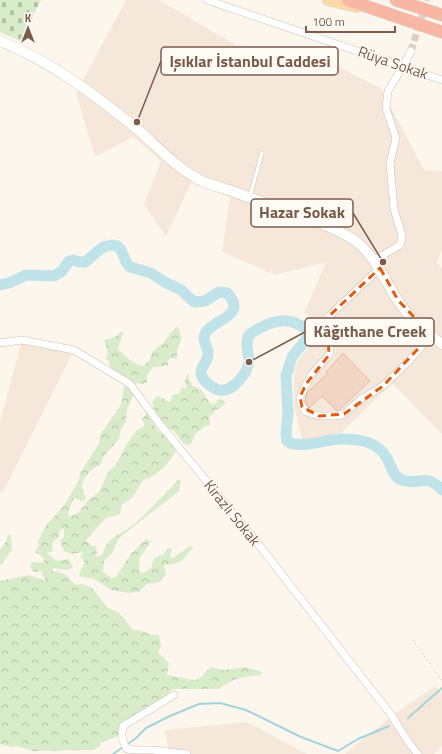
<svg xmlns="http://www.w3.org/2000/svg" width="442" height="754" font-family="'Titillium Web',sans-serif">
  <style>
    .residential { fill: #f5e8da }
    .forest { fill: url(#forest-crowns) }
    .cemetery { fill: url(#cemetery-stones) }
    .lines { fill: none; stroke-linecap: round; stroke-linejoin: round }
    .stream { stroke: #a5d3da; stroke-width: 2 }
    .river { stroke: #bfe3e8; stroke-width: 11 }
    .building { fill: #f3d5c3; stroke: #e6bba3 }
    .street-tunnel { stroke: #dcd0c4; stroke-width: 7; stroke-dasharray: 7 3.5; stroke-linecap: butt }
    .lane-casing { stroke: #d1beb0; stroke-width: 4.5 }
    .street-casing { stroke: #d1beb0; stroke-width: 8 }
    .secondary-casing { stroke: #d6c0b0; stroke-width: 11 }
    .primary-casing { stroke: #dad1cd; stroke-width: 12 }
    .highway-casing { stroke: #dad1cd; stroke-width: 13 }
    .path { stroke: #d9b8a5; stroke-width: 1; stroke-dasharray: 1 3; stroke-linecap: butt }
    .lane { stroke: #fff; stroke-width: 3.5 }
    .street { stroke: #fff; stroke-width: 7 }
    .secondary { stroke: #fff; stroke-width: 10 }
    .primary { stroke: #fbd9a5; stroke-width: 11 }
    .highway { stroke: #f7b7a3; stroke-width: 12 }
    .marked { fill: none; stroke: #e8590c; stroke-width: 3; stroke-dasharray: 8 5; stroke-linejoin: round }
    .labels { text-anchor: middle; stroke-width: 3; stroke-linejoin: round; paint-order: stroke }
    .street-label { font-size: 15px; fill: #7a5c4d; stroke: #fffaf3 }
    .leader { fill: none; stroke: #7a5c4d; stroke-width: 1.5 }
    .callout-dot { fill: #7a5c4d; stroke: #fffaf3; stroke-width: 1.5 }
    .callout { fill: #fffaf3; stroke: #7a5c4d; stroke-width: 1.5 }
    .callout-label { font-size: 16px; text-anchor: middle; font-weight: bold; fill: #7a5c4d }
  </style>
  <defs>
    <pattern id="forest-crowns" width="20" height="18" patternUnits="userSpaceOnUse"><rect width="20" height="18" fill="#d8ecc9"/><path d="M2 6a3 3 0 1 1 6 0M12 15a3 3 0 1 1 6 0" fill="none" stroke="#b4c2a5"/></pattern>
    <pattern id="cemetery-stones" width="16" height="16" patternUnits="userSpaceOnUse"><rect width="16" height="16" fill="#d8ecc9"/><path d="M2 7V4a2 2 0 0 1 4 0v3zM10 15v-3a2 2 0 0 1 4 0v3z" fill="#b4c2a5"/></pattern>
  </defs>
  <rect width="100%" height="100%" fill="#fdf6ec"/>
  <!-- residential -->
  <g class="residential">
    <polygon points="126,0 159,0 236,45 319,57 381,88 424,170 442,171 442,250 437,263 442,268 442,434 392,383 338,436 302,440 294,406 294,373 298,360 323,332 316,321 304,313 326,262 275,275 222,252 230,197 191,183 166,236 144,204 161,161 133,137 95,157 76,93"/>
    <polygon points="22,340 74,350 3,492 0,491 0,422"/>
    <polygon points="435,686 442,694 442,746 434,754 345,754 392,716"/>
    <polygon points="247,722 307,754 169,754 165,730"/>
  </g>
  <!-- forest -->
  <g class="forest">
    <path d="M 176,327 L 178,327 L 179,331 L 182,338 L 177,350 L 177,358 L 171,358 L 168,361 L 168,365 L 159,367 L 153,367 L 147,375 L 147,382 L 143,384 L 134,383 L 110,367 L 109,361 L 106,359 L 108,353 L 104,340 L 106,339 C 114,339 115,337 121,332 L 124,331 L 118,348 C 121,354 137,366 143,366 L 150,360 L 152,352 L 163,343 Z"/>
    <path d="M 189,374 L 189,379 L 193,386 C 206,389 204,399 213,405 L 216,403 L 217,400 L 220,399 L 226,403 L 219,409 L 215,410 L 214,413 L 209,417 L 210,425 L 204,427 L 198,432 L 195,434 L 191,444 L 187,445 L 183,443 L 174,431 L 169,429 L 155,411 L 152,402 L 157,396 L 164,399 L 168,402 L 171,401 L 172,396 L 175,394 L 179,394 L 182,387 L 185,389 L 187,388 L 185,381 L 187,375 Z"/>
    <path d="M 128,385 L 134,394 L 127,409 L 126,422 L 121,429 L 119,439 L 103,457 L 101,464 C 93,468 83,476 82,486 C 82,490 85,496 86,499 L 82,501 L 74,497 L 68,513 L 69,517 L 79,512 L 88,500 L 99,492 L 108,472 L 116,465 L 128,442 L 137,430 L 143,428 L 144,424 L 142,419 L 147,413 L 158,431 L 165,435 L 171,444 L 177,448 C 171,462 158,476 143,480 L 133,497 L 122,505 L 120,514 L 106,518 L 86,540 L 91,546 L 95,546 L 97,551 L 96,557 L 102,555 C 109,535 120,536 134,524 C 150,510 164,495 178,480 L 181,480 L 179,491 L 119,538 L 112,553 L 104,561 L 103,572 L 112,578 L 116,577 L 130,555 L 146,539 L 150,541 L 149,544 L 139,559 L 140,572 L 144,573 L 151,568 L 154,558 L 164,554 L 167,549 L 172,548 L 170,558 L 173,558 L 190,546 L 193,547 C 182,561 182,564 164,565 L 166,574 L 160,582 L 147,584 L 139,592 L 130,593 L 111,590 L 94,579 L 81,577 L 79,574 L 85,562 L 80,557 L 84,552 L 71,554 L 64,551 L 60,541 L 64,537 L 64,528 L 60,530 L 58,538 L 52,543 L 53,551 L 47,553 L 56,561 L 69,559 L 73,567 L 67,570 L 54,568 L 52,571 L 65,574 L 76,585 L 82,584 L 92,588 L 107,607 L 119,613 L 133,630 C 145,630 148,636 159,635 L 161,646 L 158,652 L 169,663 L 167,675 L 194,680 L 199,679 L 211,667 L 224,670 L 246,667 L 262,672 L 261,675 C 246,676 231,678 219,689 L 173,689 L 163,698 L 124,722 L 119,727 L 118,736 L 100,743 L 100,746 L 93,750 L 33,751 L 17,746 L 11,747 L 0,744 L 0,581 L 29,575 L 46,581 L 42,575 L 42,571 L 34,572 L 30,567 L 32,562 L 44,563 L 43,557 L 35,552 L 39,545 L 38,541 L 46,526 L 65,504 L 79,480 L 80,473 L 99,444 L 100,435 L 121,405 L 124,387 Z"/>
    <polygon points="8,535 11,535 12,550 0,566 0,549 6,542"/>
  </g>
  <!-- cemetery -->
  <polygon class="cemetery" points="0,0 41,0 21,41 0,32"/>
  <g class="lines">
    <!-- stream -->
    <g class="stream">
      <polyline points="408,718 442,688"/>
      <polyline points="113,754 135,739 146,728 170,716 199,704 220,703 246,710 301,737 338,751 358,739 389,726"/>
    </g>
    <!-- river -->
    <path class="river" d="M 0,285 L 9,283 L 26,275 L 54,276 L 62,271 L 69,261 L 73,260 L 79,262 L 85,262 L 103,247 L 112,245 L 117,246 L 121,250 L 126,262 L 130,267 L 151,273 L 163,281 L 181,290 L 194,302 L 205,301 L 219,292 L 227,293 C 248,316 216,318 206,332 C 201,339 207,345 208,352 C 210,362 195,369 204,380 C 207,383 214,389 219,390 C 232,393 248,373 249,361 C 249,354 245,344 248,337 C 251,332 255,331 260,328 C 277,319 291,317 307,330 L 308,337 L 292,357 L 286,376 L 288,413 L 286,433 L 287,441 C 299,450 326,439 341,439 C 359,439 377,441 387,458 C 391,466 393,477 402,480 C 421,486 425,472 442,490"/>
  </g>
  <!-- building -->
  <polygon class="building" points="343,353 370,381 339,410 337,411 322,396 309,408 305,401 307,393 327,374 326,372"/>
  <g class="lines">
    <!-- street-tunnel -->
    <polyline class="street-tunnel" points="411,51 427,0"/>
    <!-- lane casing -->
    <g class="lane-casing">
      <polyline id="lane" points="250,196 262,153"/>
    </g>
    <!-- street casing -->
    <g class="street-casing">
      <g id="street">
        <polyline points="207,0 442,80"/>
        <polyline points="375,260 400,245 402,239 401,232 394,209 390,163 396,138 386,108 388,91 403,66 411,51"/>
        <polyline points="380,268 327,318 326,338 330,349 329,355 311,375 300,397 300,402 306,412 319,416 336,416 344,414 361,399 383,386 408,362 431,335"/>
        <path d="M 0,343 L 22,340 L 74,350 L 130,384 L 162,427 L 259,545 L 392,716 C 401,730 406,741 418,754"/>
        <path d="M 174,695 L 123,726 C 121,735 122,741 127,749 L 135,750 L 153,750 L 187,754"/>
      </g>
    </g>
    <!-- secondary casing -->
    <g class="secondary-casing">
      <path id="secondary" d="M 0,41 C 52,62 94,94 137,129 C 157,146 174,166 198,179 C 207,184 219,187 229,190 C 260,202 292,211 323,224 C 335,230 347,234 358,243 C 378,260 384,281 399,302 C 410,319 425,331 442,344"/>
    </g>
    <!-- primary casing -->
    <g class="primary-casing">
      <polyline id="primary" points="328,0 357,7"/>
    </g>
    <!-- highway casing -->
    <g class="highway-casing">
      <g id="highway">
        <polyline points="348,0 442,32"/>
        <polyline points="396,0 442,15"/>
      </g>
    </g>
    <!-- path -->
    <polyline class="path" points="413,640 442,681"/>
    <!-- lane -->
    <use href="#lane" class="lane"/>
    <!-- street -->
    <use href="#street" class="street"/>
    <!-- secondary -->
    <use href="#secondary" class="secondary"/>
    <!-- primary -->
    <use href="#primary" class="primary"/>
    <!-- highway -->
    <use href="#highway" class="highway"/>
  </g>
  <!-- marked area -->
  <path class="marked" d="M 380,268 L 398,300 L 431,335 L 383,386 L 344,414 L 319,416 L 302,407 L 300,397 L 306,384 L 329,355 L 327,318 Z"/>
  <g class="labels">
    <!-- street labels -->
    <g class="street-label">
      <text transform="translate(393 63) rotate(19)" y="5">Rüya Sokak</text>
      <text transform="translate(232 513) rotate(51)" y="5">Kirazlı Sokak</text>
    </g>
  </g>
  <!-- callouts -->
  <path class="leader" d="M137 122L161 61M383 262L353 213M249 362L305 332"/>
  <g class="callout-dot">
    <circle cx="137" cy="122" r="4"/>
    <circle cx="383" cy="262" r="4"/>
    <circle cx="249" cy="362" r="4"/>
  </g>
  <g class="callout">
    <rect x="161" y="47" width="177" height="28" rx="4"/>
    <rect x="251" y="199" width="102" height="28" rx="4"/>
    <rect x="305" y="318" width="129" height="28" rx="4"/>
  </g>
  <g class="callout-label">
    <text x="250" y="67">Işıklar İstanbul Caddesi</text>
    <text x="302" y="218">Hazar Sokak</text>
    <text x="370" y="337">Kâğıthane Creek</text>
  </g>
  <!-- north arrow -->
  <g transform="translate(28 28)" stroke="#fffaf3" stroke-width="3" paint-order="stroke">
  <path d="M0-3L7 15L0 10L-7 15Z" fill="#7a5c4d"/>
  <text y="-6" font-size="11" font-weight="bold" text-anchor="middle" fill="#7a5c4d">K</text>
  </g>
  <!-- scale -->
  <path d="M306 26v6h89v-6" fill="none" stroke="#7a5c4d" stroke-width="2"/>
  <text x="312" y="26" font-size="12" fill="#7a5c4d" stroke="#fffaf3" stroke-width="3" paint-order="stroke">100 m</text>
</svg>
